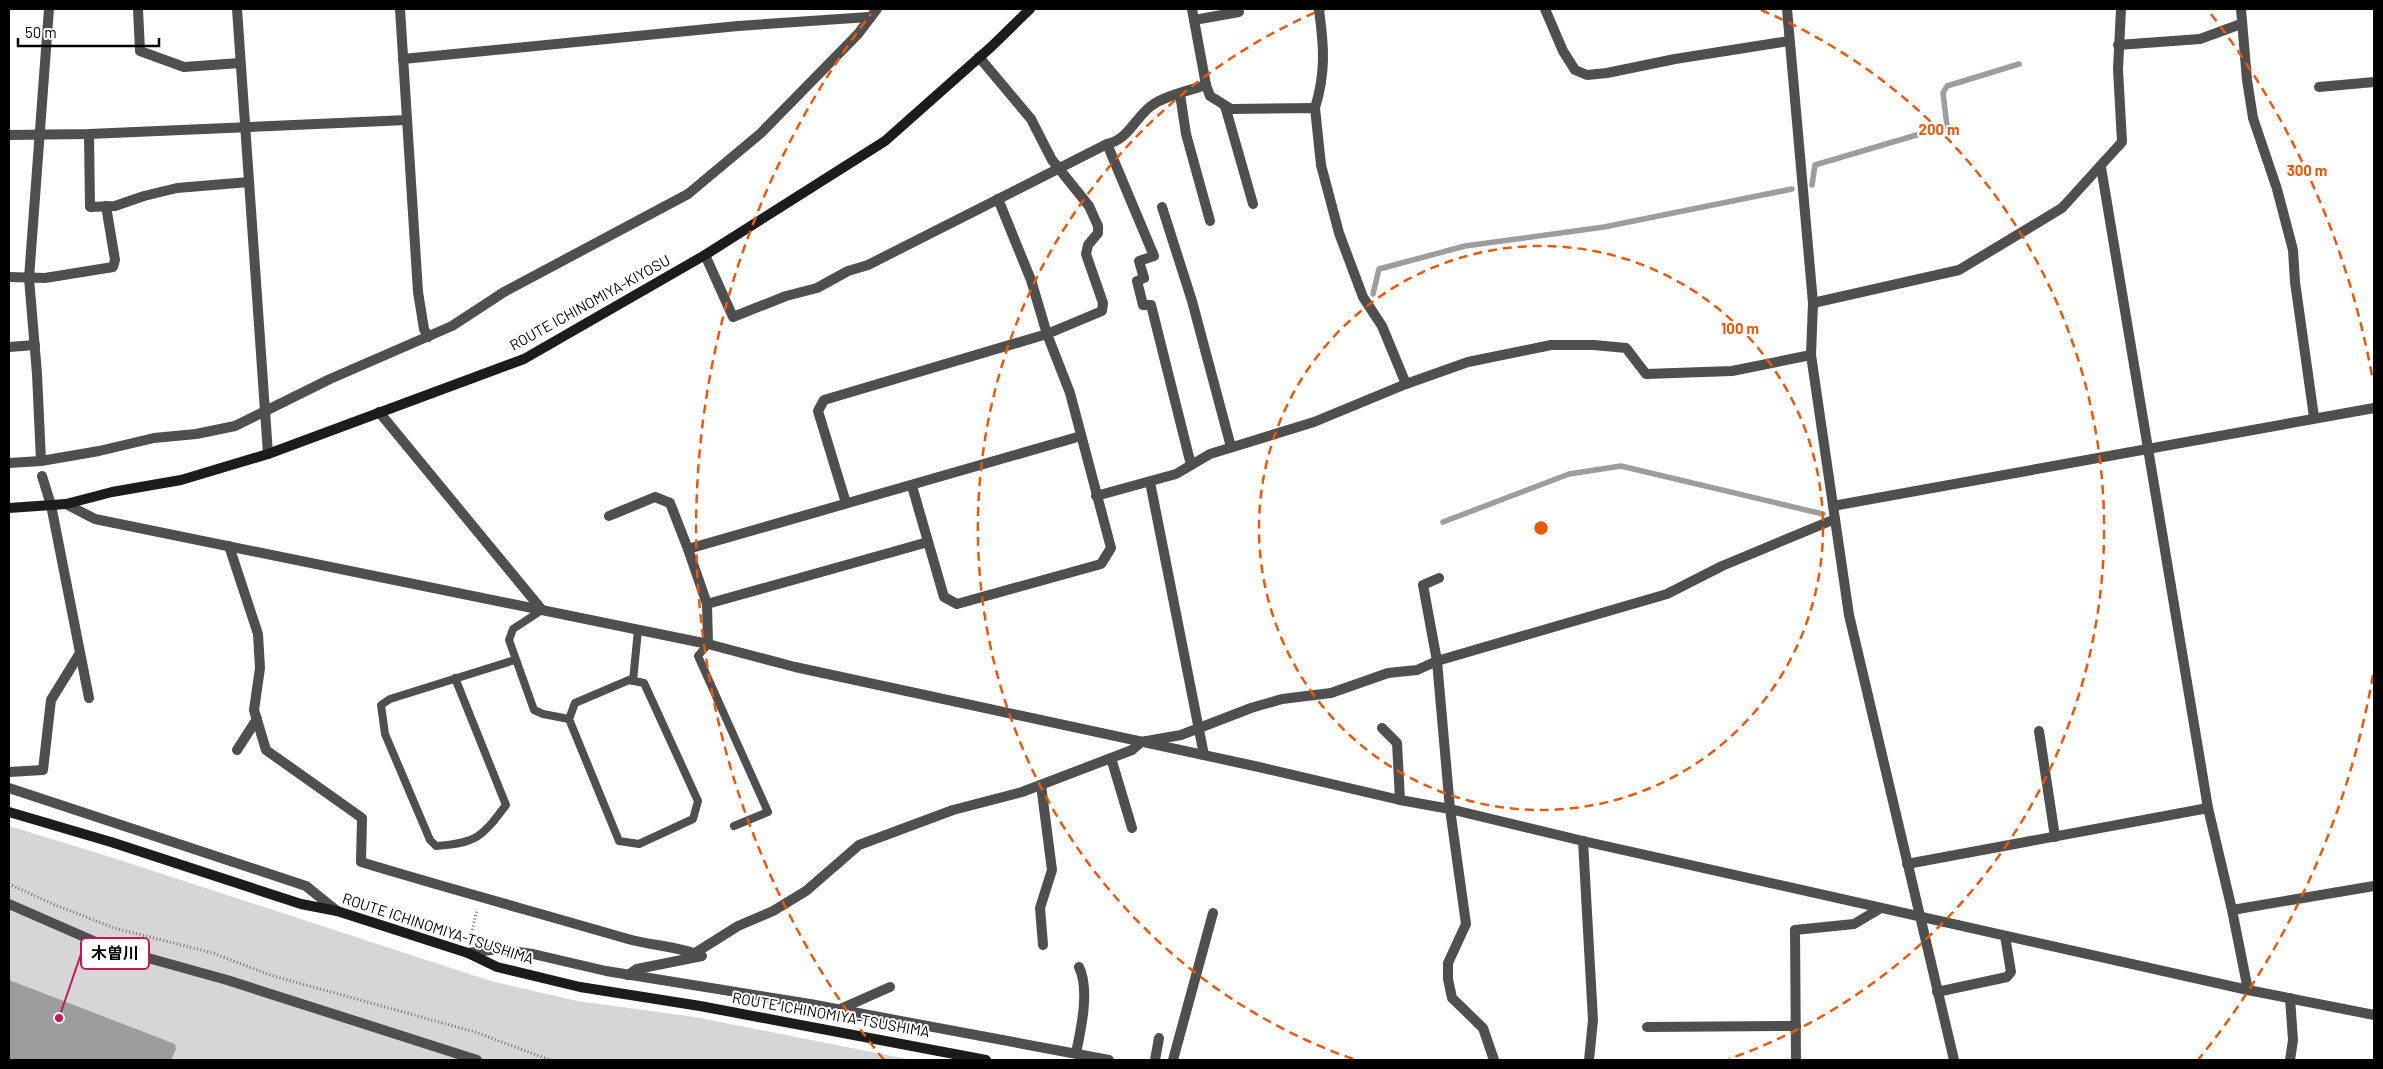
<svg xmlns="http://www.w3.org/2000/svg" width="2383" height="1069" font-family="Barlow,'Noto Sans JP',sans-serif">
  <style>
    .green { fill: #d6d6d6 }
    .water { fill: #9d9d9d }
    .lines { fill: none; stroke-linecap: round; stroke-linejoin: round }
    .stream { stroke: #9d9d9d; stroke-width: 5.5 }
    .path { stroke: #717171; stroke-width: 3; stroke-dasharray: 1 2.5; stroke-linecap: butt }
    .service { stroke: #4f4f4f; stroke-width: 8 }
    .minor { stroke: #4f4f4f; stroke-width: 10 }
    .secondary { stroke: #1c1c1c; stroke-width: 10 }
    .ring { fill: none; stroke: #e8590c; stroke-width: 2.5; stroke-dasharray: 9 6 }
    .labels { text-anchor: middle; stroke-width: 4; stroke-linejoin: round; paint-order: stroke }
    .street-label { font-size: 15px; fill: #000; stroke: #fff }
    .centre { fill: #e8590c; stroke: #fff; stroke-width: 2.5 }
    .ring-label { font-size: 15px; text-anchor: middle; font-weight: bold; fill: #e8590c; stroke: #fff; stroke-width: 4; stroke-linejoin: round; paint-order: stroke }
    .leader { fill: none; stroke: #c2185b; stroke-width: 2 }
    .callout-dot { fill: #c2185b; stroke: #fff; stroke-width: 2 }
    .callout { fill: #fff; stroke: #c2185b; stroke-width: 2 }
    .callout-label { font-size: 16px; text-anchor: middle; font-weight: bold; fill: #000 }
  </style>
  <rect width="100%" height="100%" fill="#fff"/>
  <!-- green -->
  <polygon class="green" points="9,826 104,855 491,981 577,1001 695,1017 912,1060 161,1060 9,987"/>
  <!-- water -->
  <polygon class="water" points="9,980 175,1044 176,1049 171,1060 9,1060"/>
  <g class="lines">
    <!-- stream -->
    <g class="stream">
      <polyline points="1812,185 1815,165 1947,126 1943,93 1947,86 2019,64"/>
      <polyline points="1373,294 1379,269 1465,246 1604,227 1792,189"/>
      <polyline points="1443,522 1569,474 1621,466 1823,514"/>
    </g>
    <!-- path -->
    <g class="path">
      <polyline points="9,884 55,905 114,928 213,953 270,975 475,1032 550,1060"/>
      <polyline points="470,940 477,909"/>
    </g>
    <!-- service -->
    <g class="service">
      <polyline points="542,610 513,629 509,640 534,710 543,714 569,719"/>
      <polyline points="708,644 698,656 768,812 734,826"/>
      <path d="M 455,678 L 506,805 C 482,837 477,843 436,846 L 430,840 L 385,734 L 381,705 L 390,699 L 515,660"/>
      <polygon points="629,680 644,683 698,801 693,819 639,844 619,841 569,719 575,703"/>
      <polyline points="633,681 638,630"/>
    </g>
    <!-- minor -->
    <g class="minor">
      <polyline points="138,9 140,51 184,67 240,63"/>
      <polyline points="237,9 268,454"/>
      <polyline points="400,9 418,292 424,329 428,337"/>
      <polyline points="1192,9 1206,85 1210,96 1231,109 1315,108 1321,165 1339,233 1363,297 1382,326 1406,384"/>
      <polyline points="1545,9 1563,51 1575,70 1587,75 1607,73 1675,59 1789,41"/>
      <polyline points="1787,9 1813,303 1811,355 1849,615 1954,1060"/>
      <polyline points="2241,9 2247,80 2253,118 2277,189 2293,250 2295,282 2314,417"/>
      <polyline points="1194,20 1239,12"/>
      <polyline points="2118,45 2200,39 2241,24"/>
      <polyline points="403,59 738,26 869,17"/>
      <polyline points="2319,87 2374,82"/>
      <polyline points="1180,94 1186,134 1210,221"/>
      <polyline points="1225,106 1253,204"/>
      <path d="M 1315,108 C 1326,72 1324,46 1319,10 L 1320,9"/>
      <polyline points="89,134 90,207 115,206 144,196 177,188 249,182"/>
      <polyline points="9,135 89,134 407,120"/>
      <polyline points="1107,144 1154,256 1139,261 1144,278 1137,281 1143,305 1151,305 1191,465"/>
      <polyline points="2101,167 2208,808 2232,910 2248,990"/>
      <polyline points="1162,207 1192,301 1231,447"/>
      <path d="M 705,255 L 733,317 L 786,296 L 817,288 L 848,271 L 868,265 L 1107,144 C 1128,140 1135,118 1151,106 C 1163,96 1191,90 1206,85"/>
      <polyline points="9,277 45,278 113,267 115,260 106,206"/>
      <polyline points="1813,303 1959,270 2062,208 2122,142 2118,69 2121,9"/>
      <polyline points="9,347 35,345"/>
      <polyline points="379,412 542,610"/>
      <polyline points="41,461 37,374 29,278 49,9"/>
      <polyline points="9,463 41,461 99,451 154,438 196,434 235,426 330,379 452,326 504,292 688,194 761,133 858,34 877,9"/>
      <polyline points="42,476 51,505 89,698"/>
      <polyline points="1150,482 1204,755"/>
      <polyline points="912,486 944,597 957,604 1101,564 1111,548 1070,393 1047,334 1031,280 998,199"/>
      <polyline points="1096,496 1176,474 1210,454 1314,422 1406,384 1468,362 1551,345 1594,345 1626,348 1646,374 1732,371 1811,355"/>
      <polyline points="846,503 818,411 824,400 1047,334 1102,311 1103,303 1086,254 1088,245 1098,233 1098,226 1089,206 1052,160 1031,119 979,57"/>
      <polyline points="66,504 95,519 708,644 795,667 1259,767 1400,800 1450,809 1583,841 2248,990 2374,1015"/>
      <polyline points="1833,506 2374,408"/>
      <polyline points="609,516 655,497 670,503 688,549"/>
      <path d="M 229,546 L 258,634 L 260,668 L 254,710 L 266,750 L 362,818 L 361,862 C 450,889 539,913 628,939 C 653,946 679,946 702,956 L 637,969 L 628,975"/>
      <polyline points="1439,578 1423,585 1437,661 1450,809 1466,924 1448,963 1448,979 1452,998 1483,1028 1494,1060"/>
      <polyline points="707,604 928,542"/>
      <polyline points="708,644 707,604 688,549 1081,436"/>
      <polyline points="1382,728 1397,743 1400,800"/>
      <polyline points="2039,731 2055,837"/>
      <polyline points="237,750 257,719"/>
      <polyline points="1111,758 1132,828"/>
      <polyline points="9,772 43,770 51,700 80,653"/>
      <polyline points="1041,785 1052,870 1040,908 1043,945"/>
      <polyline points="9,788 306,886 337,911"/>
      <polyline points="1583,841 1593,1020 1589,1060"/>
      <polyline points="1907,864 2208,808"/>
      <polyline points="9,904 105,946 227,980 477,1060"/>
      <polyline points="2232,910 2374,886"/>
      <polyline points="468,953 498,949 533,954 606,971 810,1004 1109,1060"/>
      <polyline points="695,953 738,926 773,911 806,891 859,845 953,810 1022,792 1132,750 1141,742 1181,735 1251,708 1282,699 1331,693 1388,673 1417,670 1437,661 1667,594 1722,566 1835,519"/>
      <polyline points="1937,992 2007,977 2011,972 2005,936"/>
      <polyline points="2290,998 2293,1040 2290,1060"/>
      <polyline points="838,1010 890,987"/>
      <polyline points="1647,1027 1796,1026"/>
      <path d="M 1076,1053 C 1081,1029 1090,990 1079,967"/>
      <polyline points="1155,1060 1159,1038"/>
      <polyline points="1173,1060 1213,913"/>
      <polyline points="1796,1060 1795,930 1854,924 1881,908"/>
    </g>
    <!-- secondary -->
    <g class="secondary">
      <polyline points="9,508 66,504 112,492 181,480 268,454 524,359 705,255 885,141 991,47 1030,9"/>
      <polyline points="9,812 111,842 301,904 337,911 468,953 497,967 580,987 700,1006 986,1060"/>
    </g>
  </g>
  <!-- distance rings -->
  <g class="ring">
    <circle cx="1541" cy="528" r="282"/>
    <path d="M1353 1059A563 563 0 0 1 1321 10M1761 10A563 563 0 0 1 1729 1059"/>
    <path d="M2373 675A845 845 0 0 1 2198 1060M884 1060A845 845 0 0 1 871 14M2211 14A845 845 0 0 1 2373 381"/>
  </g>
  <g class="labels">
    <!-- street labels -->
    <g class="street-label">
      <text transform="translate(590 303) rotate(-29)" y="5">ROUTE ICHINOMIYA-KIYOSU</text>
      <text transform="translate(438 929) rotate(18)" y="5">ROUTE ICHINOMIYA-TSUSHIMA</text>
      <text transform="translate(831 1015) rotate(10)" y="5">ROUTE ICHINOMIYA-TSUSHIMA</text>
    </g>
  </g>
  <circle cx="1541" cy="528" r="8" class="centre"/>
  <g class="ring-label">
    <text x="1939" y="135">200 m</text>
    <text x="2307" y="176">300 m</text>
    <text x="1740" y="334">100 m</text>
  </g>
  <!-- callouts -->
  <path class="leader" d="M59 1018L81 954"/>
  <circle class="callout-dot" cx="59" cy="1018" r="5"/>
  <rect class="callout" x="81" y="938" width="68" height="31" rx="5"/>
  <g class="callout-label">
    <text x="115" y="959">木曽川</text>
  </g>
  <!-- border -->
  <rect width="2383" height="1069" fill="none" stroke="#000000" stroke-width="20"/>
  <!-- scale -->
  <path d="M18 38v8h141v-8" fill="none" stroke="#000000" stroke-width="2.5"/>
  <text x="25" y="38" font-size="15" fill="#000000" stroke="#ffffff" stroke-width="4" paint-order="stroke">50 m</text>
</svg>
